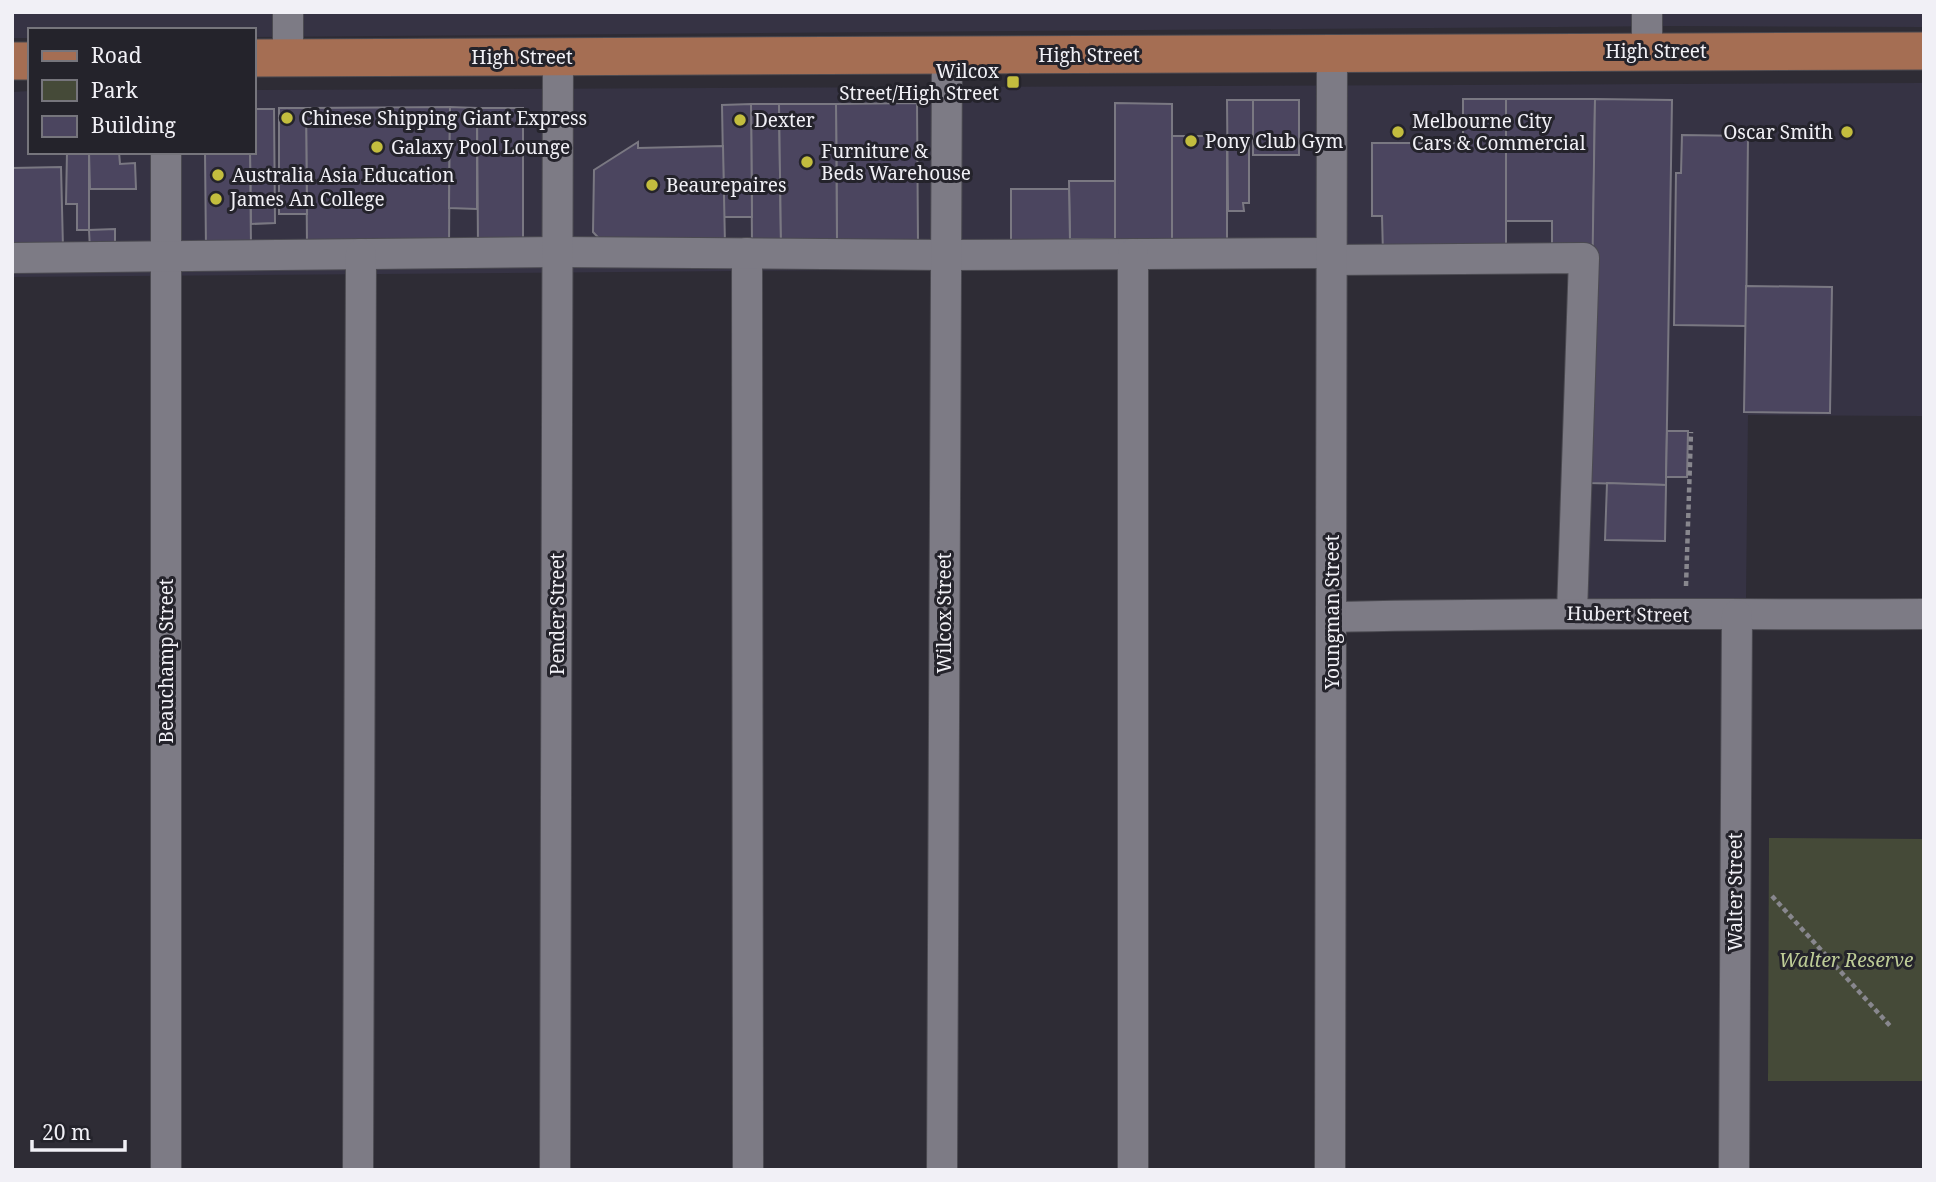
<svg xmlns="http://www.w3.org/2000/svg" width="1936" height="1182" font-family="'Noto Serif',serif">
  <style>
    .commercial { fill: #363344 }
    .green { fill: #454a38 }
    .building { fill: #4b455f; stroke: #7a7882; stroke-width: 2 }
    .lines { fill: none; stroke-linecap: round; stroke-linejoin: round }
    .minor-casing { stroke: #4b4a51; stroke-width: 32 }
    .major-casing { stroke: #4b4a51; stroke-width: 39 }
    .path { stroke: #88878e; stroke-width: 4.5; stroke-dasharray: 5 3.5; stroke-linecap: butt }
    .minor { stroke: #7d7b85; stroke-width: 30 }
    .major { stroke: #a56e53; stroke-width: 37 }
    .poi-dot { fill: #c3bd3e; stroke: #24232b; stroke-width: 2.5 }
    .labels { text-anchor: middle; stroke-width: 6; stroke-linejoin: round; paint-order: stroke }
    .street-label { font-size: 19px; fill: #f1f0f6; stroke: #24232b }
    .poi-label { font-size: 19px; fill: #f1f0f6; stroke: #24232b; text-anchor: start }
    .park-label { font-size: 19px; font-style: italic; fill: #becc97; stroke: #24232b }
  </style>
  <rect width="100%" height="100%" fill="#2e2c35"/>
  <!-- commercial -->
  <g class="commercial">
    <polygon points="12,12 1924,12 1924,27 1674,26 254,37 254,30 30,30 30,38 12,38"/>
    <polygon points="1924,83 1924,416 1748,415 1746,598 1582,604 1588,264 12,277 12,92 30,91 30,152 254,152 254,90"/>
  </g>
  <!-- green -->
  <polygon class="green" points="1769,838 1924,839 1924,1081 1768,1081"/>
  <!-- building -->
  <g class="building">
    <polygon points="1463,99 1506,99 1506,255 1383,254 1382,216 1372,216 1372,143 1463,143"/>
    <polygon points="1506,99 1595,99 1593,250 1552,250 1552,221 1506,221"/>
    <polygon points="1595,99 1672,100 1666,485 1589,483"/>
    <polygon points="1227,100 1253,100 1254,139 1249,139 1249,203 1243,203 1244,211 1228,211"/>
    <rect x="1253" y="100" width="46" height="55"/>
    <polygon points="917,103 918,244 837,244 836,104"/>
    <polygon points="1115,103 1172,104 1172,241 1115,242"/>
    <polygon points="751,104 779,104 781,244 752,244"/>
    <polygon points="751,104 752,217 724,217 722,105"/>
    <polygon points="779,104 836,104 837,244 781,244"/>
    <polygon points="450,107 449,247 307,248 306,108"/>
    <polygon points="450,107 477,108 477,209 449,208"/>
    <polygon points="279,108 306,108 307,214 279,214"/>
    <polygon points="477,108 523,108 523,246 478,247"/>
    <polygon points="254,109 274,109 275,223 251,224 250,152 254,152"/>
    <polygon points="1682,135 1748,136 1746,326 1674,325 1676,173 1681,173"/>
    <rect x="1172" y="136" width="55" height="105"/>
    <polygon points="638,142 638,148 723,146 725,245 607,247 593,232 594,170"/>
    <polygon points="67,152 89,152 89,230 77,230 77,204 66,204"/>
    <polygon points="89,152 119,152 120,164 135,163 136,189 90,189"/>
    <polygon points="205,152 250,152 251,248 206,249"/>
    <polygon points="61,167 63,248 12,249 12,168"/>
    <polygon points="1069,181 1115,181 1115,239 1070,239"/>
    <polygon points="1011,189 1069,189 1070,242 1011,242"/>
    <polygon points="115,229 115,249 90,250 89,230"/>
    <polygon points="1746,286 1832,287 1830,413 1744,412"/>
    <polygon points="1667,431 1688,431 1687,477 1666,477"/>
    <polygon points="1607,483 1666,485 1665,541 1605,540"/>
  </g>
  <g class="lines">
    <!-- minor casing -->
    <g class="minor-casing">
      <g id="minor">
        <polyline points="288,12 288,58"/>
        <polyline points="1647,51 1647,12"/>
        <polyline points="166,152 166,1170"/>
        <polyline points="747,253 748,1170"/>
        <polyline points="12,258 558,252 946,255 1331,253"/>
        <polyline points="1331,260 1584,258 1572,613"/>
        <path d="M 1332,617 C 1529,612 1727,615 1924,614"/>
        <polyline points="358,1170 361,254"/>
        <polyline points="555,1170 558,57"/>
        <polyline points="942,1170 947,56"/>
        <polyline points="1133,1170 1133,254"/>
        <polyline points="1330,1170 1332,53"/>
        <polyline points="1734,1170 1737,615"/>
      </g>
    </g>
    <!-- major casing -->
    <g class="major-casing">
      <g id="major">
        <polyline points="254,58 1924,51"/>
        <polyline points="12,61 30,61"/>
      </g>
    </g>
    <!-- path -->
    <g class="path">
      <polyline points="1686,586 1691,432"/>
      <polyline points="1772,896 1892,1028"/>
    </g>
    <!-- minor -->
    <use href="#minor" class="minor"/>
    <!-- major -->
    <use href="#major" class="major"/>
  </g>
  <!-- markers -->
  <g class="poi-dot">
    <rect x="1006" y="75" width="14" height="14" rx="3.5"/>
    <circle cx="287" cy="118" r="7"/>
    <circle cx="740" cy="120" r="7"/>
    <circle cx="1398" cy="132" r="7"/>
    <circle cx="1847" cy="132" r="7"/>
    <circle cx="1191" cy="141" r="7"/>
    <circle cx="377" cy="147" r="7"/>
    <circle cx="807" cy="162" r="7"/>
    <circle cx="218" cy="175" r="7"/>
    <circle cx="652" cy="185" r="7"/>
    <circle cx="216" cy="199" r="7"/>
  </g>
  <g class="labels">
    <!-- street labels -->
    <g class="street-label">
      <text x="1656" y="58">High Street</text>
      <text x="1089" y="62">High Street</text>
      <text x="522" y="64">High Street</text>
      <text transform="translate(1332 612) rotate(-90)" y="7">Youngman Street</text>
      <text transform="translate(944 613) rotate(-90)" y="7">Wilcox Street</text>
      <text transform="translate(557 614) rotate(-90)" y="7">Pender Street</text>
      <text transform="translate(1628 614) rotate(1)" y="7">Hubert Street</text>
      <text transform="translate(166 661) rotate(-90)" y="7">Beauchamp Street</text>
      <text transform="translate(1735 892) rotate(-90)" y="7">Walter Street</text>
    </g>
    <!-- poi labels -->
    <g class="poi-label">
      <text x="999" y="78" text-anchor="end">Wilcox<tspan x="999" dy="22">Street/High Street</tspan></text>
      <text x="301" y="125">Chinese Shipping Giant Express</text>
      <text x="754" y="127">Dexter</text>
      <text x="1412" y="128">Melbourne City<tspan x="1412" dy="22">Cars &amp; Commercial</tspan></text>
      <text x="1833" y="139" text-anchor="end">Oscar Smith</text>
      <text x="1205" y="148">Pony Club Gym</text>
      <text x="391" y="154">Galaxy Pool Lounge</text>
      <text x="821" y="158">Furniture &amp;<tspan x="821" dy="22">Beds Warehouse</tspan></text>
      <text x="232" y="182">Australia Asia Education</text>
      <text x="666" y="192">Beaurepaires</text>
      <text x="230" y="206">James An College</text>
    </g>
    <!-- park labels -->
    <g class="park-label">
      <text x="1846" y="967">Walter Reserve</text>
    </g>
  </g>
  <!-- border -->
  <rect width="1936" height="1182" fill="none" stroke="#f1f0f6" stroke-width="28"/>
  <!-- legend -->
  <rect x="28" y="28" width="228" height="126" fill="#24232b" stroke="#76757c" stroke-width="2"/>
  <rect x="42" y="51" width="35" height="10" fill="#a56e53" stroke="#76757c" stroke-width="2"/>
  <text x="91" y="63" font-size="21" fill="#f1f0f6">Road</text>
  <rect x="42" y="80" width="35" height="21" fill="#454a38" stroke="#76757c" stroke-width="2"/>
  <text x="91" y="98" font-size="21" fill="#f1f0f6">Park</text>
  <rect x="42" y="116" width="35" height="21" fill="#4b455f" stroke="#76757c" stroke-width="2"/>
  <text x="91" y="133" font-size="21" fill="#f1f0f6">Building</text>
  <!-- scale -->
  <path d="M32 1140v10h93v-10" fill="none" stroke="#f1f0f6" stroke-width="3.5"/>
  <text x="42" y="1140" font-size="21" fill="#f1f0f6" stroke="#24232b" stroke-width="5" paint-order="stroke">20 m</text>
</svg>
